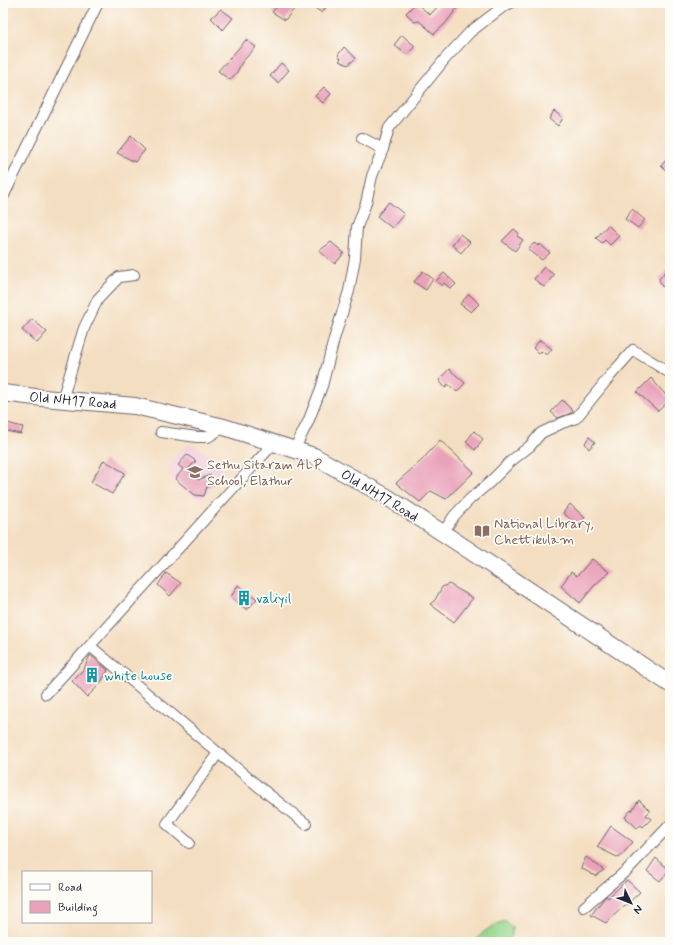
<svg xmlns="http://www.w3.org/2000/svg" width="673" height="945" font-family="Mynerve,sans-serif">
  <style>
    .built { fill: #f4cfdd }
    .green { fill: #94d58c; stroke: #5b7c64 }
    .building { fill: #eaa2ba }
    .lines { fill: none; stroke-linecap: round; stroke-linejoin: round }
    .minor-casing { stroke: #6c646a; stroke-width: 12 }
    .primary-casing { stroke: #6c646a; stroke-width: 18 }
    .minor { stroke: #fff; stroke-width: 10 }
    .primary { stroke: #fff; stroke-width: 16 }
    .labels { text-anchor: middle; stroke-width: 3.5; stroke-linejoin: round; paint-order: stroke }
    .street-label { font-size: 14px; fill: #22223b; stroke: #fdfcf7 }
    .education-label { font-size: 14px; fill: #785e54; stroke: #fdfcf7; text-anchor: start }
    .culture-label { font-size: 14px; fill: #0d838f; stroke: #fdfcf7; text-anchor: start }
  </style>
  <rect width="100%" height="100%" fill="#fdfcf7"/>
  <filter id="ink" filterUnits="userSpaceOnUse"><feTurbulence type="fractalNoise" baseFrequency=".025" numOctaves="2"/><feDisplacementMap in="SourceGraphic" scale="8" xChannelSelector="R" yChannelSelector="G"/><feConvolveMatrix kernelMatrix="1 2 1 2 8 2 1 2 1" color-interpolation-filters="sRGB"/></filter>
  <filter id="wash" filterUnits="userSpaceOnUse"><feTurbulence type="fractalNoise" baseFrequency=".012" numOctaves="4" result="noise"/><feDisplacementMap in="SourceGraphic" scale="16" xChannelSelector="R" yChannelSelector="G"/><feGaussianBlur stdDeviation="0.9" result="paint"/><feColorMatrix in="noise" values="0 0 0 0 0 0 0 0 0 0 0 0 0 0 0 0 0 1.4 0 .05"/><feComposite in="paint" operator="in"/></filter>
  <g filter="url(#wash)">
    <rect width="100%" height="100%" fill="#f4dec1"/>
    <!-- built -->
    <polygon class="built" points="189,444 226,462 211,488 202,500 184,491 169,476 169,467 179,452"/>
    <!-- green -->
    <path class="green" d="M 505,921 L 512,927 L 512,936 L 506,942 L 475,942 C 482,931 493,925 505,921 Z"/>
    <g id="blocks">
      <!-- building -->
      <g class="building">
        <polygon points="280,3 299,3 285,20 272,12"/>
        <polygon points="308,3 329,3 322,13"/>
        <polygon points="416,3 430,15 441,3 461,3 445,24 434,34 419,21 414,22 406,13"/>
        <polygon points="221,9 233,18 223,30 211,18"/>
        <polygon points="402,35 415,46 407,55 394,45"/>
        <polygon points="246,40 256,47 242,62 237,72 230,80 218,71"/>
        <polygon points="344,47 356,58 348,65 339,61 341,59 338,55"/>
        <polygon points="281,63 289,70 278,83 270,76"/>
        <polygon points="324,87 331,94 323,103 315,96"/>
        <polygon points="554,111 563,118 558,126 549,119"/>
        <polygon points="131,136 145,150 135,162 117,153"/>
        <polygon points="670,155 670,174 661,166"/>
        <polygon points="389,202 404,214 392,228 377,216"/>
        <polygon points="632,209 645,220 638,228 625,219"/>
        <polygon points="608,225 619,236 610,245 605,240 602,243 596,238"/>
        <polygon points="514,229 519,233 517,236 523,240 515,251 502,241"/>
        <polygon points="460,234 470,242 461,253 452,245"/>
        <polygon points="331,242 344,253 335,264 319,251"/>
        <polygon points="534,243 538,246 540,244 550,253 542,260 528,249"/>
        <polygon points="670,266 670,283 662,287 659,279"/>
        <polygon points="544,267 554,275 544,287 534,279"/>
        <polygon points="423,271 433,279 426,290 414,282"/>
        <polygon points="444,273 456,284 451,289 444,283 442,286 436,281"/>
        <polygon points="469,294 479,304 471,312 460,304"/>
        <polygon points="32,319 47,332 37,343 22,330"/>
        <polygon points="540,340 552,349 547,355 541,351 539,354 533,348"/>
        <polygon points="449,369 465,383 457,392 448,384 445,388 439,380"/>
        <polygon points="651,378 670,400 658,411 637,392"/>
        <polygon points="562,400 573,411 571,413 558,418 551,412"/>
        <polygon points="7,423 23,427 21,434 5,431"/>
        <polygon points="474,431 483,439 475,450 466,442"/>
        <polygon points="589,437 595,442 589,449 585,443"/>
        <polygon points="440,440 474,472 446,499 431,491 420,502 396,483 422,460"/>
        <polygon points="187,455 196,461 188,469 198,480 210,475 214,484 207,487 204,496 195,495 175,479 183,469 178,465"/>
        <polygon points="104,460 125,473 112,494 91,482"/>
        <polygon points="570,504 585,518 577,525 563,513"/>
        <polygon points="592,559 609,572 594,586 580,603 561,586 571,572 577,576"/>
        <polygon points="166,573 181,583 170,596 158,585"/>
        <polygon points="449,584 473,598 454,622 430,604 435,600 442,587"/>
        <polygon points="238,585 257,599 247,610 231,597"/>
        <polygon points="90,655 108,670 100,684 87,697 72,681 84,669"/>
        <polygon points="639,800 650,811 646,815 651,819 643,827 641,825 637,828 625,817 631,810 632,811"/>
        <polygon points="611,826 633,842 619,858 597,847"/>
        <polygon points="586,857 604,870 595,876 581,868"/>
        <polygon points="656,858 669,870 660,881 647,871"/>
        <polygon points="627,880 640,892 626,905 625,905 606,923 591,915 605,897 606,896 608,898"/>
      </g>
    </g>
  </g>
  <g filter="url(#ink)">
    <use href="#blocks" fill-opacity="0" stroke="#6c646a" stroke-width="1"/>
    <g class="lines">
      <!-- minor casing -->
      <g class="minor-casing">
        <g id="minor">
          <polyline points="362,138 383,149"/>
          <polyline points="3,197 98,3"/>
          <polyline points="62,400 84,328 98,299 119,277 134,275"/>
          <polyline points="161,432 197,437 208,437 224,427"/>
          <polyline points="294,450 308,422 322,386 334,339 349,291 355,258 357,227 366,203 372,176 383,149 389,128 445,59 470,32 504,6 511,3"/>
          <polyline points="443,533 454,516 470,499 489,483 511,461 530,446 541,433 562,423 576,418 610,376 633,350 670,373"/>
          <polyline points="90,646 258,786 306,824"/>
          <polyline points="46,694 274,443"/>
          <polyline points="189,843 167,824 218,753"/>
          <polyline points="584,907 627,870 670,825"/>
        </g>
      </g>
      <!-- primary casing -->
      <g class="primary-casing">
        <polyline id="primary" points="3,393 43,398 135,406 224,427 314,456 387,497 452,539 670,684"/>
      </g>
      <!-- minor -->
      <use href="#minor" class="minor"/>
      <!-- primary -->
      <use href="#primary" class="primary"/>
    </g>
  </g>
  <!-- icons -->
  <defs>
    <g id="school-bare" transform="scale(1.2)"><path d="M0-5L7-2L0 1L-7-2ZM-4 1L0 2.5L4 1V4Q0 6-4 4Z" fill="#8d6e63" stroke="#fdfcf7" stroke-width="2.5" paint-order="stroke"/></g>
    <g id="library-bare" transform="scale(1.2)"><path d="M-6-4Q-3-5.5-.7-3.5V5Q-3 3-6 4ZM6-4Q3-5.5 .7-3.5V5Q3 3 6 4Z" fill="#8d6e63" stroke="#fdfcf7" stroke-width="2.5" paint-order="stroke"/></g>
    <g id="building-bare" transform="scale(1.2)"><path d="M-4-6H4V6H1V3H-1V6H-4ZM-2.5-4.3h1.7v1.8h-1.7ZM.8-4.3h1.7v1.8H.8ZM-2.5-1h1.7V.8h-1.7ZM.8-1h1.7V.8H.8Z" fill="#0f9aa8" stroke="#fdfcf7" stroke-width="2.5" paint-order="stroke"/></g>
  </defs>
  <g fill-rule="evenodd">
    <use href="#school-bare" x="195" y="472"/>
    <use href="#library-bare" x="482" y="531"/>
    <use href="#building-bare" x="244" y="598"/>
    <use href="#building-bare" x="92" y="675"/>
  </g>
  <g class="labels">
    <!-- street labels -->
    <g class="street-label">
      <text transform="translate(73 400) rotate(5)" y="5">Old NH17 Road</text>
      <text transform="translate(380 495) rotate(31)" y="5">Old NH17 Road</text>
    </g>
    <!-- education labels -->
    <g class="education-label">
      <text x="207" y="469">Sethu Sitaram ALP<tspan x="207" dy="16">School, Elathur</tspan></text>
      <text x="494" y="528">National Library,<tspan x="494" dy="16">Chettikulam</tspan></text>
    </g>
    <!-- culture labels -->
    <g class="culture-label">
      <text x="256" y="603">valiyil</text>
      <text x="104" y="680">white house</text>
    </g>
  </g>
  <!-- margin -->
  <rect width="673" height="945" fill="none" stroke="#fdfcf7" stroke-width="16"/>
  <!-- legend -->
  <rect x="22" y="871" width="130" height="52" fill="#fdfcf7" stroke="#a5a5ac"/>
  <rect x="30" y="884" width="20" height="6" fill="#ffffff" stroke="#a5a5ac"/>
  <text x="58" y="891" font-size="12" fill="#22223b">Road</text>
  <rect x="30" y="901" width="20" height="12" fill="#eaa2ba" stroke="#a5a5ac"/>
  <text x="58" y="911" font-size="12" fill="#22223b">Building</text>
  <!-- north arrow -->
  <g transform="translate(631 903) rotate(133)" stroke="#fdfcf7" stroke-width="3" paint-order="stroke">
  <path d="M0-3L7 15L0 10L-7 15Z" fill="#22223b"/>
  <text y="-6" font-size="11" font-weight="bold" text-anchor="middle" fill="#22223b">N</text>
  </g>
</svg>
